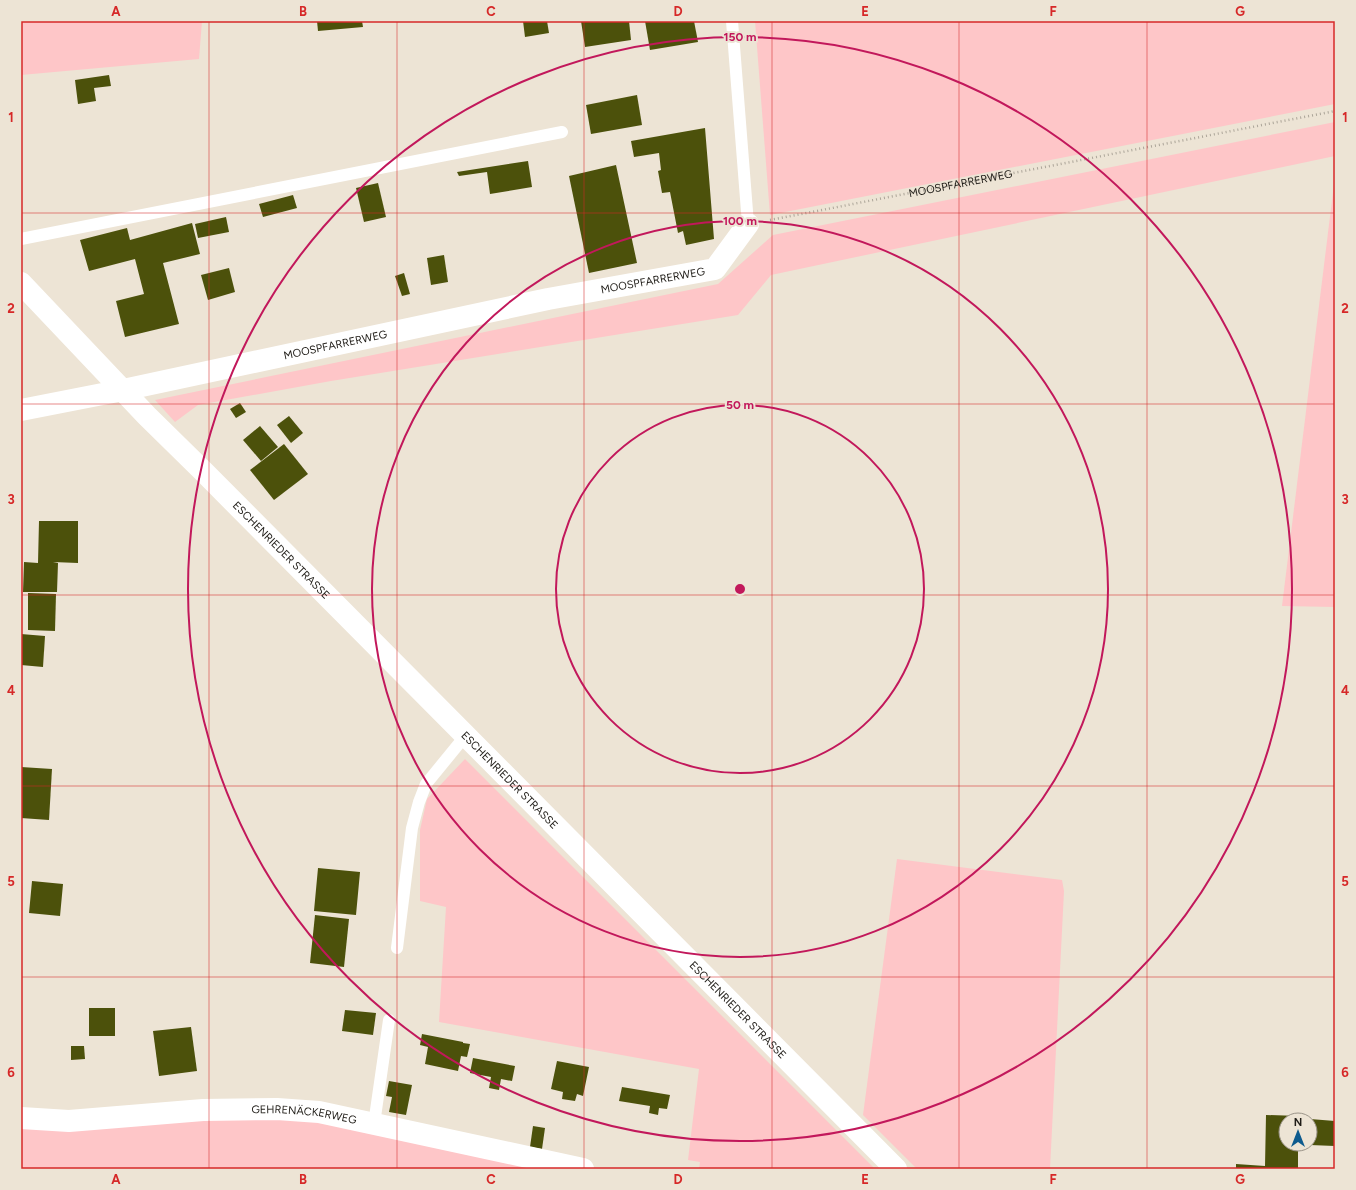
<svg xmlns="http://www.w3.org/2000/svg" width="1356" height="1190" font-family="Figtree,sans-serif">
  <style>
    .green { fill: #fec6c8 }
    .building { fill: #4c510b }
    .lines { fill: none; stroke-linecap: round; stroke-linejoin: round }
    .path { stroke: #aca599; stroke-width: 2.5; stroke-dasharray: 1 3; stroke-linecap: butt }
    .service { stroke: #fff; stroke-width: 12 }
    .minor { stroke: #fff; stroke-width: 22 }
    .tertiary { stroke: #fff; stroke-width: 22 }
    .grid { fill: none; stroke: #d62828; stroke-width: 1; stroke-opacity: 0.55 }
    .ring { fill: none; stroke: #c2185b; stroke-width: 2 }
    .labels { text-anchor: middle; stroke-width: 4; stroke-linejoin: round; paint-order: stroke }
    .street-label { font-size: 11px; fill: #1f1c17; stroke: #ede4d5 }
    .centre { fill: #c2185b; stroke: #ede4d5; stroke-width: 2 }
    .ring-label { font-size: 12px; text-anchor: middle; font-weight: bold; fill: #c2185b; stroke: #ede4d5; stroke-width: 4; stroke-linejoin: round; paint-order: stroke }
    .neatline { fill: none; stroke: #d62828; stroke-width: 1.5 }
    .grid-label { font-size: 13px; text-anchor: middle; font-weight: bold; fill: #d62828 }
  </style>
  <rect width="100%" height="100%" fill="#ede4d5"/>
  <!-- green -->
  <g class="green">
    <polygon points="21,21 202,21 199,59 21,75"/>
    <polygon points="755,21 1335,21 1335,104 770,215"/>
    <polygon points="1335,122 1335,156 771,275 738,315 331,381 198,405 175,422 155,400 718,284 773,235"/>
    <polygon points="1335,176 1335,607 1282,606"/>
    <polygon points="465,759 875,1169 699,1169 700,1162 688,1160 699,1069 439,1022 446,907 420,901 420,830 427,799"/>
    <polygon points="897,859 1062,880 1064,891 1050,1169 917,1169 863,1115"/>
    <polygon points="205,1116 318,1120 545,1169 21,1169 21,1123"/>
  </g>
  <!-- building -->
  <g class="building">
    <polygon points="317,21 362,21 363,27 318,31"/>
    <polygon points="523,21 547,21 549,33 525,37"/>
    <polygon points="581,21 629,21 631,40 585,47"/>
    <polygon points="645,21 694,21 698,42 650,50"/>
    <polygon points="109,75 111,86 94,88 96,101 78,104 75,80"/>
    <polygon points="637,95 642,125 591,134 586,105"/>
    <polygon points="705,128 714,239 686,245 683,231 678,233 670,192 662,193 658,171 661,170 659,153 634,157 631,141"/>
    <polygon points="528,161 532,187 490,194 487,172 459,176 457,172"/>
    <polygon points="616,165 637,263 589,273 569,176"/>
    <polygon points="378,183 386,217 364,222 356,188"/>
    <polygon points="293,195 297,208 263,217 259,204"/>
    <polygon points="226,217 229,232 198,238 195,224"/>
    <polygon points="192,223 200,254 163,263 179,324 125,337 116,301 144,294 135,259 89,271 80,240 127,228 130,240"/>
    <polygon points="444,255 448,282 431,285 427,258"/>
    <polygon points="229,268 235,292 208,300 201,275"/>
    <polygon points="404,273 410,294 402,296 395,276"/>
    <polygon points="240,403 246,412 236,418 230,409"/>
    <polygon points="289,416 303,433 291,443 277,425"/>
    <polygon points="260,426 278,447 261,461 243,440"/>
    <polygon points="284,444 308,474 274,500 250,470"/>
    <polygon points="39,521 78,521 78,563 53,562 58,563 57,592 23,592 24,562 38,563"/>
    <polygon points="28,593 56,594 55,631 28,630"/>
    <polygon points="21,634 45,636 43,667 21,665"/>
    <polygon points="21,767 52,769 49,820 21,818"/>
    <polygon points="318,868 360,872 356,915 314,911"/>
    <polygon points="32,881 63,884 60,916 29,913"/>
    <polygon points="315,915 349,919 344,967 310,963"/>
    <rect x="89" y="1008" width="26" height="28"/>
    <polygon points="345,1010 376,1013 373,1035 342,1031"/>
    <polygon points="191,1027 197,1071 159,1076 153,1031"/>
    <polygon points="422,1034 463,1042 463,1043 470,1044 467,1057 461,1056 458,1071 425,1064 428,1047 420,1045"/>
    <polygon points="71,1046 84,1046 85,1059 71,1060"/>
    <polygon points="473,1058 515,1066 512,1081 501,1079 499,1090 489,1088 491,1077 470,1073"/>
    <polygon points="557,1061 589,1067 583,1096 577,1094 575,1101 562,1099 563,1092 551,1089"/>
    <polygon points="389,1081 412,1085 406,1115 389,1112 392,1097 386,1096"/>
    <polygon points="622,1087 670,1095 667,1109 659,1108 658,1115 649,1113 650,1106 619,1101"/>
    <polygon points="1266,1115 1299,1116 1299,1120 1286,1120 1286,1144 1298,1144 1298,1169 1236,1169 1236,1164 1265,1166"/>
    <polygon points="1310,1119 1335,1121 1335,1146 1310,1145"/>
    <polygon points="533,1126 545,1128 542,1149 530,1147"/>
  </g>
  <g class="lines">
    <!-- path -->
    <path class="path" id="s1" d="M 770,220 L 1335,111"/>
    <!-- service -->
    <g class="service">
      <polyline points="732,21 748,224"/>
      <polyline points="21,239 562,132"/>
      <polyline points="397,948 412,828 419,802 426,784 466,735"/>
      <polyline points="374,1124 389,1020"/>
    </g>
    <!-- minor -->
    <g class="minor">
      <path id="s2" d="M 21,410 L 123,390 L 548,299 L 715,269 L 748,224"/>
      <path id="s3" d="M 21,1118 L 69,1121 L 203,1110 L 277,1109 L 319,1112 L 583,1169"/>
    </g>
    <!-- tertiary -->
    <path class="tertiary" id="s4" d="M 21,283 L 147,416 L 204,472 L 896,1169"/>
  </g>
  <!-- grid -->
  <path class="grid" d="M 209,21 L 209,1169M 397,21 L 397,1169M 584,21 L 584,1169M 772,21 L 772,1169M 959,21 L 959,1169M 1147,21 L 1147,1169M 21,213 L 1335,213M 21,404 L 1335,404M 21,595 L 1335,595M 21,786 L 1335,786M 21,977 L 1335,977"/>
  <!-- distance rings -->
  <g class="ring">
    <circle cx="740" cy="589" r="184"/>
    <circle cx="740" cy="589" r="368"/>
    <circle cx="740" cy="589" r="552"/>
  </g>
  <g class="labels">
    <!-- street labels -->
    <g class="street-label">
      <text dy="4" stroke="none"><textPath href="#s1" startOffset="194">MOOSPFARRERWEG</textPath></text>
      <text dy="4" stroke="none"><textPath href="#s2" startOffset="645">MOOSPFARRERWEG</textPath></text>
      <text dy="4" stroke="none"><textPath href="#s2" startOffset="321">MOOSPFARRERWEG</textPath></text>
      <text dy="4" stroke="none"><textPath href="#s4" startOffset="373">ESCHENRIEDER STRASSE</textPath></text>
      <text dy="4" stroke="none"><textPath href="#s4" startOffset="697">ESCHENRIEDER STRASSE</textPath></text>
      <text dy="4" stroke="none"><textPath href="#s4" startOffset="1021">ESCHENRIEDER STRASSE</textPath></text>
      <text dy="4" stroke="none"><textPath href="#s3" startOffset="284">GEHRENÄCKERWEG</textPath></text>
    </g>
  </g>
  <circle cx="740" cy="589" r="6" class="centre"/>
  <g class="ring-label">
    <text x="740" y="41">150 m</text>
    <text x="740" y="225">100 m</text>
    <text x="740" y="409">50 m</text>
  </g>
  <!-- border -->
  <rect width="1356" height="1190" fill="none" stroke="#ede4d5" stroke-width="44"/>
  <!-- north arrow -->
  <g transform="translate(1298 1132)"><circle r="19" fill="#ede4d5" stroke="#9b9489"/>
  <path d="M0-3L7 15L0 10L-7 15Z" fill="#0e5b8e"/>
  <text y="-6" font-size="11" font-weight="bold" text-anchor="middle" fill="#1f1c17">N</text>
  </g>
  <rect x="22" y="22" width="1312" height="1146" class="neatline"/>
  <g class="grid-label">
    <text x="116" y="16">A</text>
    <text x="303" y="16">B</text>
    <text x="491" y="16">C</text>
    <text x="678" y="16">D</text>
    <text x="865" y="16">E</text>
    <text x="1053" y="16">F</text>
    <text x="1240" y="16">G</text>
    <text x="11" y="122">1</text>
    <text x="1345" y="122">1</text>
    <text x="11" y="313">2</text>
    <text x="1345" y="313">2</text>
    <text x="11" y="504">3</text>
    <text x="1345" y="504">3</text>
    <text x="11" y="695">4</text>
    <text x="1345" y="695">4</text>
    <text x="11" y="886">5</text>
    <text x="1345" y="886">5</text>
    <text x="11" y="1077">6</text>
    <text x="1345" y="1077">6</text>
    <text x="116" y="1184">A</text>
    <text x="303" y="1184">B</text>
    <text x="491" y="1184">C</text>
    <text x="678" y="1184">D</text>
    <text x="865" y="1184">E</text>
    <text x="1053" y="1184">F</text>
    <text x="1240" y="1184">G</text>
  </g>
</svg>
